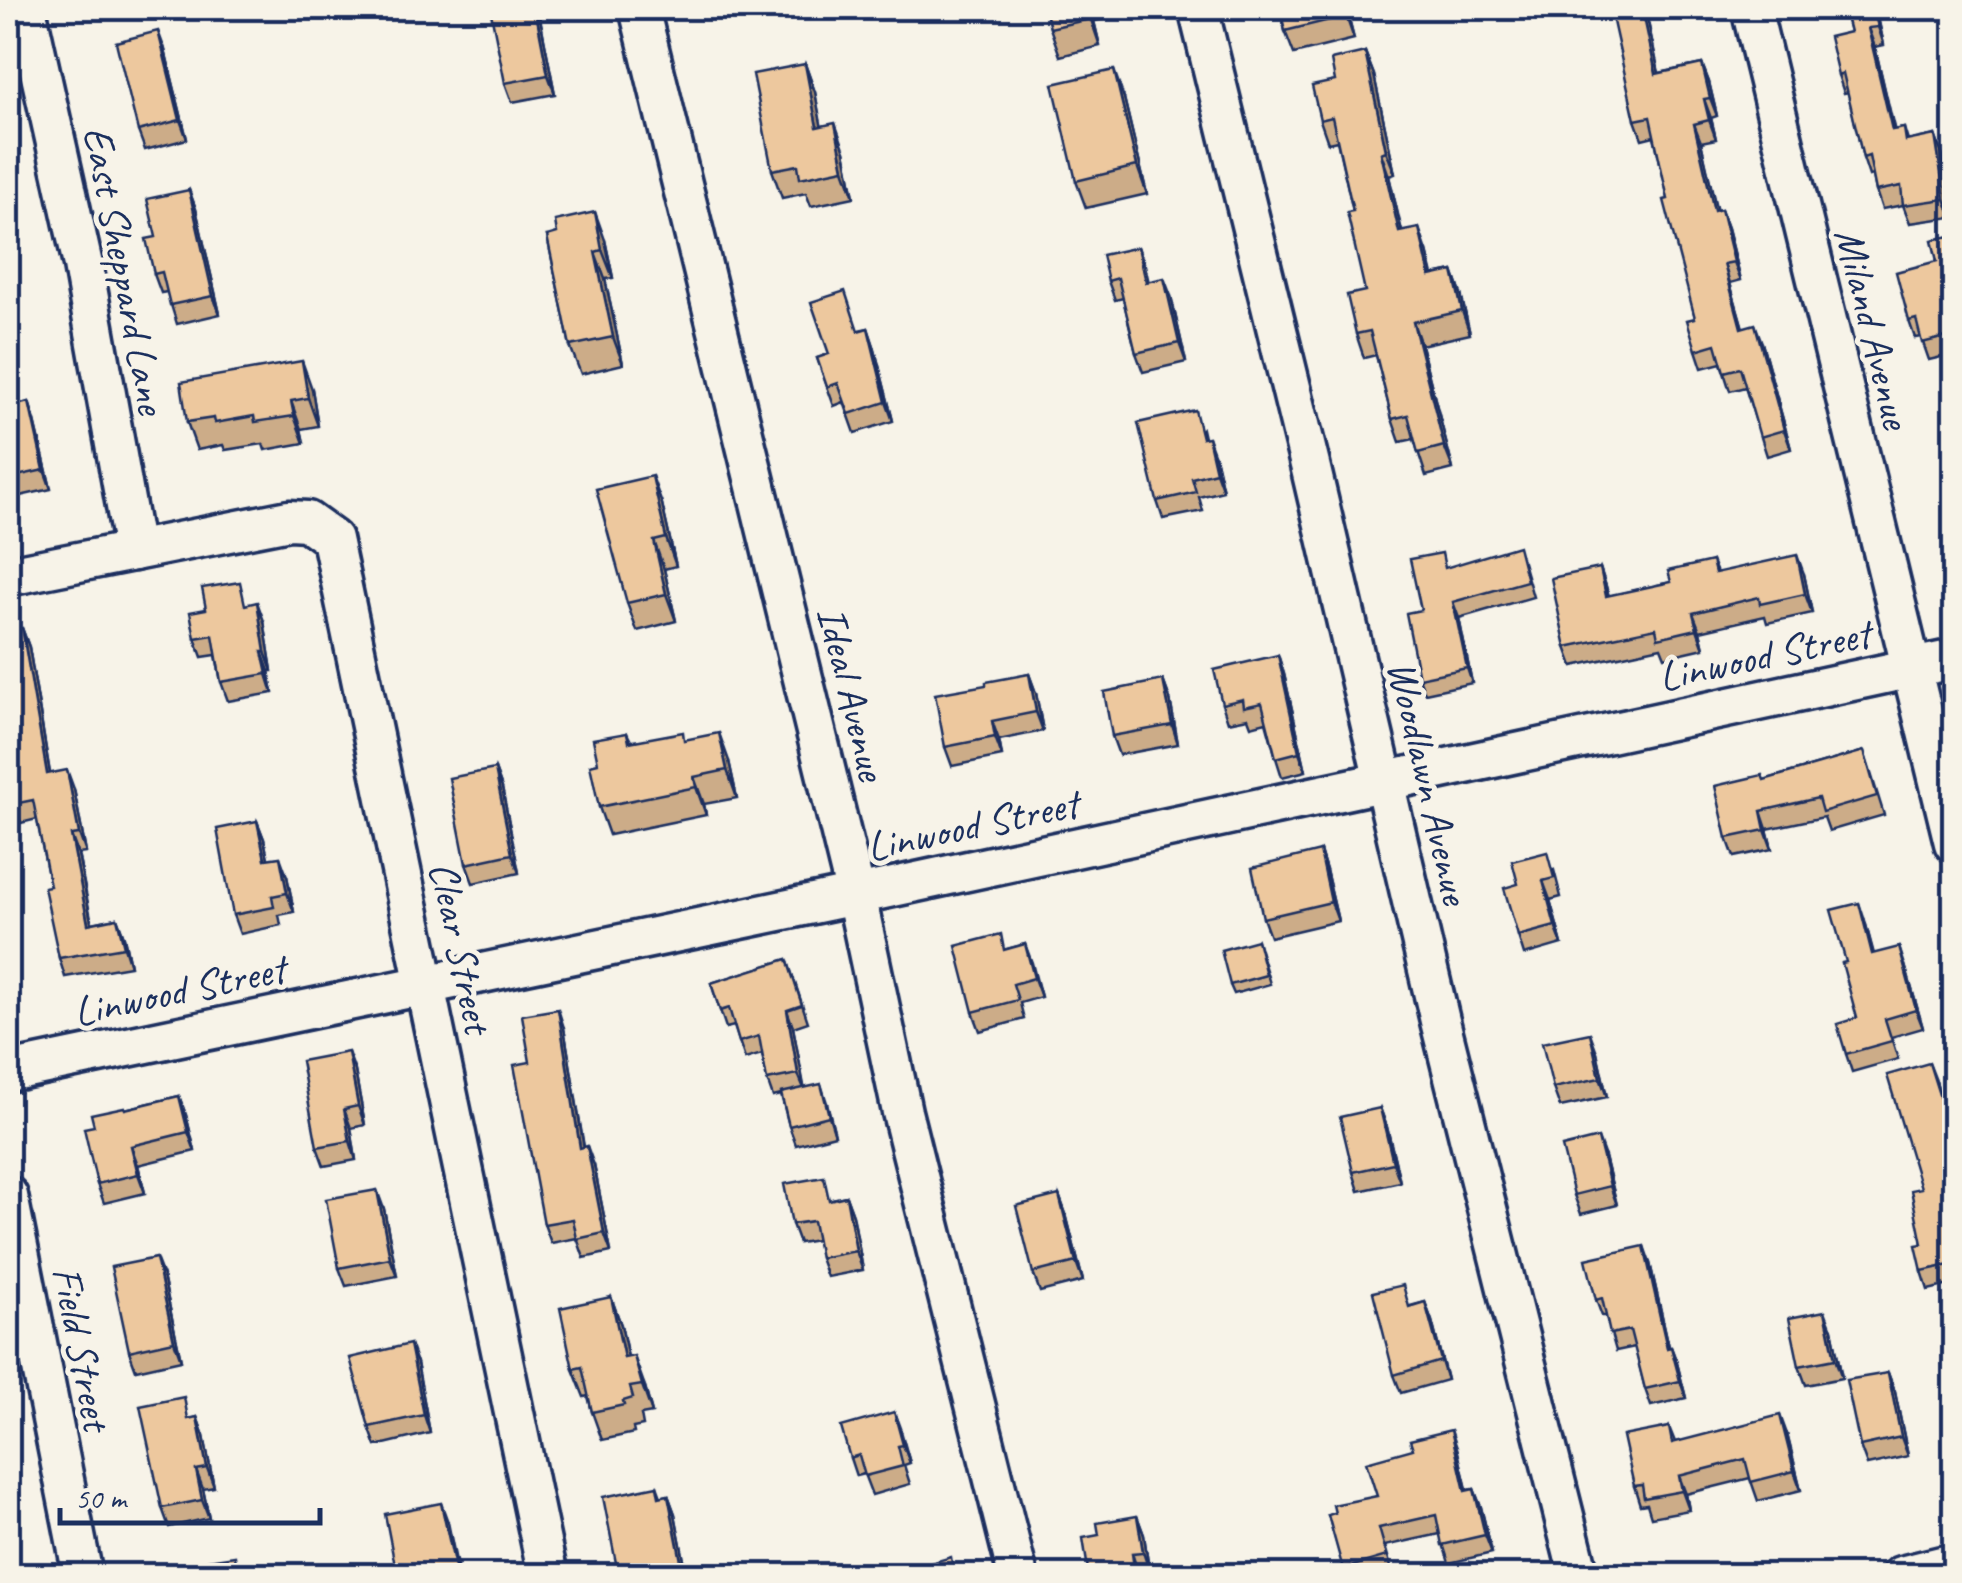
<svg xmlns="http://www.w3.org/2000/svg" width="1962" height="1583" font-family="Caveat,sans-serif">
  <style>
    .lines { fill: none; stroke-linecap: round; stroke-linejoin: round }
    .minor-casing { stroke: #1b2f5e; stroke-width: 45 }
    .minor { stroke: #f7f3e8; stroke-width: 38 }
    .wall { fill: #ccac88; stroke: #1b2f5e; stroke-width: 2.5 }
    .shaded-wall { fill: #a68c6f; stroke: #1b2f5e; stroke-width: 2.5 }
    .building { fill: #edc89e; stroke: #1b2f5e; stroke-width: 2.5 }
    .labels { text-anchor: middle; stroke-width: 10; stroke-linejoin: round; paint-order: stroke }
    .street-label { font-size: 42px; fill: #1b2f5e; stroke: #f7f3e8 }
  </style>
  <rect width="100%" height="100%" fill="#f7f3e8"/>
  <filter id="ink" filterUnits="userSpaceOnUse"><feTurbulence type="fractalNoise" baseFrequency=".01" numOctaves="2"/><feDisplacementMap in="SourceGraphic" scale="20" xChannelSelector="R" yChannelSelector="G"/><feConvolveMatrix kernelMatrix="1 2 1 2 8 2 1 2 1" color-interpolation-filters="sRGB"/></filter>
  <g filter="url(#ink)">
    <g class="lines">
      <!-- minor casing -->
      <g class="minor-casing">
        <g id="minor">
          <polyline points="26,8 83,265 134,551"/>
          <polyline points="639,8 856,895 902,1112 1018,1576"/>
          <polyline points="1198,8 1311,469 1440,1021 1579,1576"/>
          <polyline points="1751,8 1954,843"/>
          <polyline points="8,576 289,520 307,521 332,539 548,1576"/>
          <polyline points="8,1072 856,895 1954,659"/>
          <polyline points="8,1196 83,1576"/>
          <polyline points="1901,1576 1954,1563"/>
        </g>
      </g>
      <!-- minor -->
      <use href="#minor" class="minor"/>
    </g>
    <!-- wall -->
    <g class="wall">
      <polygon points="538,8 555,94 512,102 505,83"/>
      <polygon points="1045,8 1100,8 1103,19 1094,21 1100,46 1060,56 1050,28"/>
      <polygon points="1280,8 1346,8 1354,39 1294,54 1285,31"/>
      <polygon points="1645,8 1659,73 1702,64 1709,82 1717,116 1711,118 1716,139 1701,142 1716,210 1721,209 1728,228 1741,280 1730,283 1743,328 1762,343 1791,449 1767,456 1745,387 1730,391 1721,363 1702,368 1696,350 1695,318 1654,136 1642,139 1635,120"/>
      <polygon points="1844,8 1876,8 1884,45 1875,47 1894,130 1904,128 1908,141 1935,135 1942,154 1952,217 1910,223 1903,205 1882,209 1876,191 1873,175 1869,176 1863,158 1848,92 1844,93 1838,75 1850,32"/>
      <polygon points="165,50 187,139 145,150 138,131"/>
      <polygon points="1365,52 1374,75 1395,174 1389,176 1402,231 1427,251 1433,275 1453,271 1461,294 1470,334 1421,345 1453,469 1426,476 1414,439 1400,442 1392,419 1376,355 1364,358 1356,334 1365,291 1353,211 1337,141 1328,143 1320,120 1335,81"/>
      <polygon points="805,64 815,92 821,126 845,151 854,197 811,206 806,193 782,198 772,170"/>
      <polygon points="1124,98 1147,194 1086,208 1076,181"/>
      <polygon points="189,190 196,209 220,314 177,324 167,292 161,293 154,274 156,237"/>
      <polygon points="1954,235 1954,354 1929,360 1921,337 1915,338 1909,321 1937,261"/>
      <polygon points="547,236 605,240 613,278 605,279 623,364 581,374 570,346"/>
      <polygon points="1138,247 1148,281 1171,296 1186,362 1143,372 1136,353 1123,298 1115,300 1108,281"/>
      <polygon points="868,328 874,346 893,421 855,433 844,402 834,406 817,358 829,354 859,330"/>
      <polygon points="312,389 318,426 301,429 304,443 265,450 263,444 225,450 223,445 197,450 187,422"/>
      <polygon points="29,402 35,421 51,489 11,498 8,488 8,407"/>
      <polygon points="1202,429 1204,438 1215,456 1223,491 1199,497 1203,511 1163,519 1157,501"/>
      <polygon points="662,504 676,566 664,569 676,621 637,631 627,603"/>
      <polygon points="1712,561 1717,573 1804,574 1812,613 1767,623 1765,616 1700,631 1704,648 1665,657 1661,647 1573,666 1566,647 1600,568 1609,596 1671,582"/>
      <polygon points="1523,562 1533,597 1459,618 1472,683 1425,693 1419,678 1421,610 1448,568"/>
      <polygon points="248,604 264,621 272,671 269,671 273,693 228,701 221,682 216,655 202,657 195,638"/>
      <polygon points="22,628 29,647 50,773 74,789 86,853 78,854 92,923 117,918 124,937 130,966 65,977 59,958 50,886 37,819 21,823 14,804"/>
      <polygon points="1278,655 1284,674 1306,771 1282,777 1276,758 1266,722 1251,726 1248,718 1228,722 1222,704"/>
      <polygon points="1029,674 1036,693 1043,731 999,740 1002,756 952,766 945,747 986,685"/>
      <polygon points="1163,680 1170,699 1178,744 1119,755 1112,736"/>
      <polygon points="627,733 631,741 686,740 729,761 737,798 704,804 706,815 609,835 599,807 598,763"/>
      <polygon points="1864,751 1884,815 1829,831 1824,817 1767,829 1772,849 1734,857 1727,838 1764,780"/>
      <polygon points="495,769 502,788 519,873 473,883 466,864"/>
      <polygon points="257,821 264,839 268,859 287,876 294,912 279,915 281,925 240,934 233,915"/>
      <polygon points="1320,851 1326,870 1338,921 1270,937 1263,918"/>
      <polygon points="1554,870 1561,897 1550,900 1562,944 1524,955 1518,936 1518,884"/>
      <polygon points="1865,921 1874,954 1905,965 1923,1028 1891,1037 1898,1059 1852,1072 1846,1054 1857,1018 1846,962"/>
      <polygon points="1257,940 1270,984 1234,994 1230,985"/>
      <polygon points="1025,944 1041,997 1020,1003 1024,1019 980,1031 973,1012 1006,949"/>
      <polygon points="787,959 808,1022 793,1027 804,1088 827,1103 835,1135 796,1145 789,1126 781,1095 773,1097 767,1080 762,1054 745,1059 734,1026 726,1028 711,983"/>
      <polygon points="564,1028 584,1147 594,1165 611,1252 584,1258 577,1238 551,1243 544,1224 530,1062"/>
      <polygon points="1597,1052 1607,1097 1560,1107 1553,1088"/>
      <polygon points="355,1071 365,1125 351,1128 356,1160 324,1166 317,1147"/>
      <polygon points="1936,1081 1954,1142 1954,1150 1952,1150 1954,1162 1954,1284 1928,1290 1922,1271 1921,1188"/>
      <polygon points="179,1096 186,1115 195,1151 138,1165 145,1193 104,1203 97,1184 94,1126 125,1109"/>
      <polygon points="1380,1108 1387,1127 1400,1182 1359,1191 1353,1172"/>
      <polygon points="1605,1157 1617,1205 1581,1214 1574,1195"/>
      <polygon points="1059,1195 1066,1214 1083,1281 1040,1292 1033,1273"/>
      <polygon points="846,1196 853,1215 863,1270 827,1277 820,1258 817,1240 799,1243 792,1224 832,1199"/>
      <polygon points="384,1209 397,1276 346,1286 339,1268"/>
      <polygon points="1650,1263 1669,1347 1671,1347 1677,1363 1686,1398 1651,1406 1645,1389 1635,1347 1616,1351 1606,1316 1602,1316 1596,1300"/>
      <polygon points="163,1276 181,1360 136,1370 129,1351"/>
      <polygon points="611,1297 621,1325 628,1357 644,1384 652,1413 641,1415 643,1426 633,1428 634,1433 602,1440 592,1412 588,1396 584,1397 573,1369"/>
      <polygon points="1425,1302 1432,1321 1447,1380 1401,1393 1394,1375 1410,1306"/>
      <polygon points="1832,1329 1842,1378 1806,1385 1799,1366"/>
      <polygon points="417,1363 430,1433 376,1446 369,1427"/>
      <polygon points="1888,1373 1895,1392 1908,1456 1867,1465 1860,1446"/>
      <polygon points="894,1412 910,1463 904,1465 910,1484 872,1495 864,1474 856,1476 850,1458"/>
      <polygon points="197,1417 204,1436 214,1487 203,1489 209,1518 169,1527 162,1508 191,1419"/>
      <polygon points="1669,1427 1675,1442 1787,1434 1801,1490 1758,1501 1750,1478 1686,1494 1689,1510 1651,1517 1647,1504 1640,1505 1634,1486"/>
      <polygon points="1457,1448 1467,1490 1474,1489 1481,1507 1492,1553 1449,1563 1440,1534 1385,1546 1393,1574 1346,1576 1328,1515 1377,1496"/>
      <polygon points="657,1486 661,1497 668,1495 675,1514 687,1576 620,1576 617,1568"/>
      <polygon points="1137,1516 1144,1535 1149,1570 1138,1572 1139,1576 1089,1576 1099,1535"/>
    </g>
    <!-- shaded-wall -->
    <g class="shaded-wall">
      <polygon points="535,8 538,8 555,94 548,75"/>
      <polygon points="1087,8 1089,8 1094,21 1100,46"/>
      <polygon points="1344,8 1346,8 1354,39 1346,16"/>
      <polygon points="1642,8 1645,8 1663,93 1656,74"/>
      <polygon points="1873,8 1876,8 1884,45 1878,27"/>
      <polygon points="1868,28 1875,47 1899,149 1892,130"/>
      <polygon points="158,31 165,50 187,139 180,120"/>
      <polygon points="1365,52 1374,75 1395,174 1386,151"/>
      <polygon points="805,64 815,92 827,155 817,127"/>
      <polygon points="1702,64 1709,82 1717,116 1710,98"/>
      <polygon points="1114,70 1124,98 1147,194 1137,166"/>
      <polygon points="1704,99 1711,118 1716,139 1709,120"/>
      <polygon points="835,123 845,151 854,197 844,169"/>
      <polygon points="1694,124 1701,142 1721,229 1714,211"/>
      <polygon points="1935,135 1942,154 1952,217 1945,199"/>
      <polygon points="1381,153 1389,176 1407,255 1399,232"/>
      <polygon points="189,190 196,209 220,314 213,296"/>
      <polygon points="1721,209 1728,228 1741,280 1734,262"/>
      <polygon points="595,212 605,240 613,278 602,250"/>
      <polygon points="1419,228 1427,251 1438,299 1430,276"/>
      <polygon points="1138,247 1145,265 1153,301 1146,282"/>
      <polygon points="595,252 605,279 623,364 613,337"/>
      <polygon points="1724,264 1730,283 1748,347 1741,328"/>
      <polygon points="1453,271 1461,294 1470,334 1462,311"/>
      <polygon points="1164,278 1171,296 1186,362 1179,343"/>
      <polygon points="1413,322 1421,345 1453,469 1444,446"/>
      <polygon points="1755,324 1762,343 1791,449 1784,430"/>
      <polygon points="868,328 874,346 893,421 886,402"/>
      <polygon points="302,361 312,389 318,426 308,398"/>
      <polygon points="291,401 301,429 304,443 294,416"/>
      <polygon points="29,402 35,421 51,489 44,470"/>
      <polygon points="1208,437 1215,456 1223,491 1216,472"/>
      <polygon points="652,476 662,504 676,566 666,538"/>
      <polygon points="654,541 664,569 676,621 666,594"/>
      <polygon points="1797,555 1804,574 1812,613 1805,594"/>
      <polygon points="1600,568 1606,586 1613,615 1606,596"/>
      <polygon points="257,602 264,621 272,671 265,652"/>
      <polygon points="1453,602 1459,618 1472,683 1467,668"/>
      <polygon points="1693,613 1700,631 1704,648 1697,629"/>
      <polygon points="22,628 29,647 53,792 47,774"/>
      <polygon points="262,652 269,671 273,693 267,674"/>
      <polygon points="1278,655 1284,674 1306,771 1299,752"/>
      <polygon points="1029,674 1036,693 1043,731 1036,712"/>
      <polygon points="1163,680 1170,699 1178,744 1172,725"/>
      <polygon points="992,721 999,740 1002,756 995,737"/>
      <polygon points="719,733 729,761 737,798 727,770"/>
      <polygon points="495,769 502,788 519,873 512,854"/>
      <polygon points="67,770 74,789 86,853 79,834"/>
      <polygon points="694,777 704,804 706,815 696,787"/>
      <polygon points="1761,811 1767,829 1772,849 1765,830"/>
      <polygon points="257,821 264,839 272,878 265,859"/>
      <polygon points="71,835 78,854 95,942 88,924"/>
      <polygon points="1320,851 1326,870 1338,921 1331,902"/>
      <polygon points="280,857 287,876 294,912 287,893"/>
      <polygon points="1543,881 1550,900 1562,944 1555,926"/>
      <polygon points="1859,903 1865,921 1878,972 1872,954"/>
      <polygon points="117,918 124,937 130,966 124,947"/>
      <polygon points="1025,944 1032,963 1041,997 1034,978"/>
      <polygon points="1899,947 1905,965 1923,1028 1916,1010"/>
      <polygon points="558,1009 564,1028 587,1167 580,1148"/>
      <polygon points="787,1010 793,1027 805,1091 798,1074"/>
      <polygon points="1590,1033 1597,1052 1607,1097 1600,1078"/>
      <polygon points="348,1052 355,1071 365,1125 358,1106"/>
      <polygon points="1929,1063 1936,1081 1954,1144 1950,1130"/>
      <polygon points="821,1084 827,1103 835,1135 829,1116"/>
      <polygon points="179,1096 186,1115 195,1151 188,1132"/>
      <polygon points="1380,1108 1387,1127 1400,1182 1393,1163"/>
      <polygon points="344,1109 351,1128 356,1160 350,1141"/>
      <polygon points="1945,1132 1954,1162 1954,1178"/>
      <polygon points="1598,1138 1605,1157 1617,1205 1610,1186"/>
      <polygon points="131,1146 138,1165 145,1193 138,1174"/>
      <polygon points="587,1146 594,1165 611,1252 604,1233"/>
      <polygon points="377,1190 384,1209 397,1276 390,1258"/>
      <polygon points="1059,1195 1066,1214 1083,1281 1076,1262"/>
      <polygon points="846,1196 853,1215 863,1270 856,1251"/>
      <polygon points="1644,1246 1650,1263 1673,1364 1667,1348"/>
      <polygon points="156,1258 163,1276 181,1360 174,1341"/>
      <polygon points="611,1297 621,1325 634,1386 624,1358"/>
      <polygon points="1425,1302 1432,1321 1447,1380 1441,1361"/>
      <polygon points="1825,1311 1832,1329 1842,1378 1835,1359"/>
      <polygon points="410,1344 417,1363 430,1433 424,1415"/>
      <polygon points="1671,1347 1677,1363 1686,1398 1680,1381"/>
      <polygon points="634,1356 644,1384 652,1413 642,1385"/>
      <polygon points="1888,1373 1895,1392 1908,1456 1901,1437"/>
      <polygon points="894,1412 901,1431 910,1463 903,1445"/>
      <polygon points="1780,1415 1787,1434 1801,1490 1794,1471"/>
      <polygon points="197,1417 204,1436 214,1487 207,1468"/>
      <polygon points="1451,1430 1457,1448 1472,1509 1465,1491"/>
      <polygon points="196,1470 203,1489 209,1518 202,1500"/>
      <polygon points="1679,1476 1686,1494 1689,1510 1682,1491"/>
      <polygon points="1474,1489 1481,1507 1492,1553 1485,1535"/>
      <polygon points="668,1495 675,1514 687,1576 681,1561"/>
      <polygon points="441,1503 448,1522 459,1576 457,1576 456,1572"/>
      <polygon points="1137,1516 1144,1535 1149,1570 1143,1552"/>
      <polygon points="1132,1553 1138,1572 1139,1576 1135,1576"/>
    </g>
    <!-- building -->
    <g class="building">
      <polygon points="490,8 535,8 548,75 505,83"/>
      <polygon points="1045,8 1087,8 1090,19 1050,28"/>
      <polygon points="1280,8 1344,8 1346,16 1285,31"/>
      <polygon points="1610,8 1642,8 1656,74 1702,64 1710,98 1704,99 1709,120 1694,124 1714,211 1721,209 1734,262 1724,264 1741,328 1755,324 1784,430 1760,437 1740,368 1724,372 1716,344 1696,350 1687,320 1695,318 1664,200 1668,199 1650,117 1635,120"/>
      <polygon points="1844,8 1873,8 1878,27 1868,28 1892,130 1904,128 1906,141 1935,135 1945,199 1903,205 1901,186 1876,191 1869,156 1863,158 1843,73 1838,75 1829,37 1850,32"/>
      <polygon points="158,31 180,120 138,131 116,42"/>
      <polygon points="1365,52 1386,151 1381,153 1399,232 1419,228 1430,276 1453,271 1462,311 1413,322 1444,446 1418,453 1408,415 1392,419 1370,331 1356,334 1347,295 1365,291 1347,212 1353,211 1332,117 1320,120 1312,86 1335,81 1331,60"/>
      <polygon points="805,64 817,127 835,123 844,169 800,178 798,165 772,170 753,74"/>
      <polygon points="1114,70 1137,166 1076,181 1053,84"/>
      <polygon points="189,190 213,296 170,305 162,272 154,274 146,239 156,237 147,199"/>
      <polygon points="595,212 602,250 595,252 613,337 570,346 547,236 557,233 555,221"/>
      <polygon points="1954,235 1954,335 1922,343 1916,319 1909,321 1896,272 1937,261 1932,240"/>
      <polygon points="1138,247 1146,282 1164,278 1179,343 1136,353 1118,278 1108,281 1102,255"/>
      <polygon points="845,291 858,331 868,328 886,402 849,414 838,383 827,387 817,358 829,354 811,302"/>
      <polygon points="302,361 308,398 291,401 294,416 255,422 254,416 215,423 214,418 187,422 181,382"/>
      <polygon points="29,402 44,470 8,478 8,407"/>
      <polygon points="1195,410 1202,438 1208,437 1216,472 1192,478 1196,492 1157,501 1138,423"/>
      <polygon points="652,476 666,538 654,541 666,594 627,603 596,489"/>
      <polygon points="1954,509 1954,538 1947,512"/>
      <polygon points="1518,546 1527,581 1453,602 1467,668 1419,678 1406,613 1421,610 1410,559 1442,553 1445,568"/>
      <polygon points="1797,555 1805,594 1760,604 1759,597 1693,613 1697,629 1658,638 1656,628 1566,647 1551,578 1600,568 1606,596 1671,582 1668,571 1712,561 1715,573"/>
      <polygon points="240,582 245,605 257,602 265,652 262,652 267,674 221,682 213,635 195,638 190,612 206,609 202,588"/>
      <polygon points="22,628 47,774 67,770 79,834 71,835 88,924 117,918 124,947 59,958 44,887 50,886 33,800 14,804 8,765 8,631"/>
      <polygon points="1278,655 1299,752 1276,758 1262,703 1244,707 1243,699 1222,704 1214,670"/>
      <polygon points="1029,674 1036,712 992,721 995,737 945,747 935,694 986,685 986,682"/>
      <polygon points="1163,680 1172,725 1112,736 1104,692"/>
      <polygon points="683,732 684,740 719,733 727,770 694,777 696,787 599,807 590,765 598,763 593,739 627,733 629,742"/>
      <polygon points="1864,751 1877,796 1822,812 1818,798 1761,811 1765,830 1727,838 1715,786 1762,775 1764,780"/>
      <polygon points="495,769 512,854 466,864 449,778"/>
      <polygon points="257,821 265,859 280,857 287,893 272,896 274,907 233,915 217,829"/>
      <polygon points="1320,851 1331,902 1263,918 1252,868"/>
      <polygon points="1547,852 1554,878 1543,881 1555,926 1518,936 1504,888 1518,884 1512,861"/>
      <polygon points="1859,903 1872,954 1899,947 1916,1010 1885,1019 1892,1041 1846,1054 1837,1024 1857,1018 1842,963 1846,962 1831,910"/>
      <polygon points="1001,934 1004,950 1025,944 1034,978 1013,984 1018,1000 973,1012 956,946"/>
      <polygon points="1257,940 1266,975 1230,985 1221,950"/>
      <polygon points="787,959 802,1005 787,1010 798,1074 767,1080 759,1036 739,1042 729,1008 720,1011 711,983"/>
      <polygon points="558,1009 580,1148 587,1146 604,1233 577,1239 573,1219 544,1224 514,1065 530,1062 522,1015"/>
      <polygon points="1590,1033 1600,1078 1553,1088 1542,1043"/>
      <polygon points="348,1052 358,1106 344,1109 350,1141 317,1147 301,1061"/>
      <polygon points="1929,1063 1950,1130 1945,1132 1954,1178 1954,1264 1922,1271 1916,1245 1922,1244 1911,1190 1921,1188 1887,1075"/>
      <polygon points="821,1084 829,1116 789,1126 781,1093"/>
      <polygon points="179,1096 188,1132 131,1146 138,1174 97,1184 84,1128 94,1126 91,1114 124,1107 125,1109"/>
      <polygon points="1380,1108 1393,1163 1353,1172 1340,1117"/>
      <polygon points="1598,1138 1610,1186 1574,1195 1562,1147"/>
      <polygon points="824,1177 829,1200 846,1196 856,1251 820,1258 813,1221 792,1224 784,1184"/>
      <polygon points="377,1190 390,1258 339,1268 326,1199"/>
      <polygon points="1059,1195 1076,1262 1033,1273 1016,1206"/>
      <polygon points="1644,1246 1667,1348 1671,1347 1680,1381 1645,1389 1630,1330 1610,1334 1602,1298 1596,1300 1586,1259"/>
      <polygon points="156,1258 174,1341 129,1351 111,1267"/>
      <polygon points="1403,1285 1409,1307 1425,1302 1441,1361 1394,1375 1373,1292"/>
      <polygon points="611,1297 624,1358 634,1356 642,1385 630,1387 633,1398 623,1401 624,1405 592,1412 582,1367 573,1369 560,1308"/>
      <polygon points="1825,1311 1835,1359 1799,1366 1789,1318"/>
      <polygon points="410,1344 424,1415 369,1427 350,1358"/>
      <polygon points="1888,1373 1901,1437 1860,1446 1846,1380"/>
      <polygon points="1954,1393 1954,1432 1945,1396"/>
      <polygon points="184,1397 188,1419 197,1417 207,1468 196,1470 202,1500 162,1508 140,1406"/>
      <polygon points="894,1412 903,1445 898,1446 903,1466 865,1476 859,1455 850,1458 841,1427"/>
      <polygon points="1780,1415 1794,1471 1751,1482 1745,1459 1679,1476 1682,1491 1644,1498 1642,1485 1634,1486 1623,1436 1669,1427 1672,1443"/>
      <polygon points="1451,1430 1465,1491 1474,1489 1485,1535 1442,1545 1436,1515 1379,1528 1387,1556 1343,1569 1328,1515 1335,1513 1333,1505 1377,1496 1366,1462 1413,1449 1410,1440"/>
      <polygon points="657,1486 659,1497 668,1495 681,1561 674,1562 677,1576 642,1576 639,1564 617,1568 603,1497"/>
      <polygon points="441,1503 456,1572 440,1576 397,1576 385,1514"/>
      <polygon points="1137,1516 1143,1552 1132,1553 1135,1576 1089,1576 1083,1538 1099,1535 1097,1523"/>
      <polygon points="235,1556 238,1576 177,1576 175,1565"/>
      <polygon points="951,1557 954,1576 887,1576"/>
    </g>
  </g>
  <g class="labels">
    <!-- street labels -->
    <g class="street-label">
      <text transform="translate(126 270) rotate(79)" y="15">East Sheppard Lane</text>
      <text transform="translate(1874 328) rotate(76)" y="15">Miland Avenue</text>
      <text transform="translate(1764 654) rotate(-12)" y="15">Linwood Street</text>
      <text transform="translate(853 693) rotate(76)" y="15">Ideal Avenue</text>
      <text transform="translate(1430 782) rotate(77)" y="15">Woodlawn Avenue</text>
      <text transform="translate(972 824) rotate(-12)" y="15">Linwood Street</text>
      <text transform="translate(462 947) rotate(78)" y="15">Clear Street</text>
      <text transform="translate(179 989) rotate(-12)" y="15">Linwood Street</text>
      <text transform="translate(83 1348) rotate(79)" y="15">Field Street</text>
    </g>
  </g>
  <!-- margin -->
  <rect width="1962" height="1583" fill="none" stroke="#f7f3e8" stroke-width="40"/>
  <rect x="20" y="20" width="1922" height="1543" fill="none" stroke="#1b2f5e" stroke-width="4" filter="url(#ink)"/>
  <!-- scale -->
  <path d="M60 1508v15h260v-15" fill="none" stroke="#1b2f5e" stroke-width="5"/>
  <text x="75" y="1508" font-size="30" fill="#1b2f5e" stroke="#f7f3e8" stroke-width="8" paint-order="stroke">50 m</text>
</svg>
